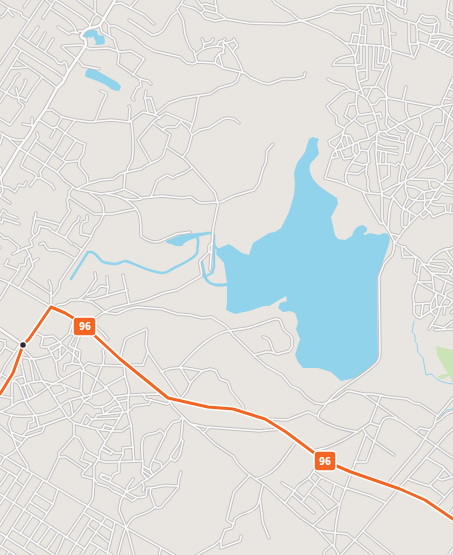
<svg xmlns="http://www.w3.org/2000/svg" width="453" height="555" font-family="Signika,sans-serif">
  <style>
    .green { fill: #cae4b8 }
    .water { fill: #92d3ec }
    .lines { fill: none; stroke-linecap: round; stroke-linejoin: round }
    .stream { stroke: #92d3ec; stroke-width: 1 }
    .river { stroke: #92d3ec; stroke-width: 2.5 }
    .minor-casing { stroke: #c3c1c2; stroke-width: 3.5 }
    .tertiary-casing { stroke: #c3c1c2; stroke-width: 4.5 }
    .minor { stroke: #fcfbfa; stroke-width: 1.5 }
    .tertiary { stroke: #fcfbfa; stroke-width: 2.5 }
    .bus-1-casing { stroke: #fff; stroke-width: 6 }
    .bus-1 { stroke: #f26522; stroke-width: 3 }
    .bus-dot { fill: #2b2b2b; stroke: #fff; stroke-width: 1.5 }
    .line-badge { stroke: #fff; stroke-width: 1.5 }
    .badge-label { font-size: 11px; text-anchor: middle; font-weight: bold; fill: #fff }
  </style>
  <rect width="100%" height="100%" fill="#e9e5e0"/>
  <!-- green -->
  <path class="green" d="M 436,346 L 453,350 L 453,382 L 449,375 C 445,379 442,381 437,377 L 443,374 L 448,374 L 437,355 Z"/>
  <!-- water -->
  <g class="water">
    <polygon points="86,30 90,31 91,30 94,30 97,31 98,35 104,36 105,42 104,44 99,45 95,45 96,42 93,36 91,38 89,37 86,39 83,37 82,35"/>
    <path d="M 88,69 L 94,69 L 117,82 L 120,85 L 121,87 L 119,91 C 111,91 110,87 104,84 C 99,82 93,79 86,77 C 84,74 86,71 88,69 Z"/>
    <path d="M 313,137 L 319,139 L 317,144 L 319,154 L 310,164 C 310,166 309,168 310,171 C 312,184 327,191 337,198 L 338,204 L 331,217 L 335,235 L 338,239 L 345,240 L 352,236 C 354,230 356,226 363,225 L 367,228 L 367,231 L 363,234 L 365,235 L 370,233 L 379,235 L 384,233 L 388,234 L 390,238 L 389,244 L 377,279 L 378,361 L 369,369 L 355,378 L 341,381 L 331,372 L 318,368 L 303,368 L 298,362 L 295,355 L 300,339 L 296,329 L 298,322 L 295,313 L 290,311 L 283,312 L 278,308 L 280,303 L 287,301 L 286,296 L 269,306 L 264,306 L 249,311 L 235,314 L 226,310 L 227,303 L 227,286 C 216,288 205,286 202,273 C 201,269 200,266 200,261 L 202,260 L 203,261 C 207,278 205,286 227,283 L 224,263 L 216,254 L 217,249 L 229,244 L 242,253 L 249,255 L 253,243 L 269,233 L 275,232 L 281,228 L 289,212 L 294,195 L 295,184 L 294,173 L 297,163 L 305,152 L 309,139 Z"/>
    <path d="M 207,232 L 209,232 L 210,234 C 202,236 186,239 182,246 L 175,246 C 172,243 169,245 166,242 L 166,241 C 173,238 180,234 188,234 C 194,233 200,233 207,232 Z"/>
  </g>
  <g class="lines">
    <!-- stream -->
    <g class="stream">
      <path d="M 414,321 L 412,332 L 415,335 L 415,341 L 417,344 L 418,352 L 423,358 L 426,375 L 432,374 C 436,381 444,383 453,384"/>
      <polyline points="441,416 447,410 450,410 453,408"/>
    </g>
    <!-- river -->
    <g class="river">
      <polyline points="214,245 217,249"/>
      <polyline points="204,277 212,273 214,267 214,235 211,233 207,233"/>
      <path d="M 71,279 L 88,252 C 96,251 97,258 103,262 C 107,263 112,264 116,264 C 120,263 122,261 126,261 C 138,265 149,272 162,273 C 168,273 171,269 176,267 C 182,264 194,259 197,253 C 198,250 197,247 198,244 C 198,240 199,239 196,235"/>
    </g>
    <!-- minor casing -->
    <g class="minor-casing">
      <g id="minor">
        <polyline points="46,0 52,5"/>
        <polyline points="56,0 85,19 90,25"/>
        <polyline points="78,0 104,19 109,25 109,32 110,35"/>
        <polyline points="95,0 95,12"/>
        <polyline points="183,0 181,4 177,9 183,20 185,34 188,43 191,49 194,51 197,62"/>
        <polyline points="197,0 205,10"/>
        <polyline points="215,0 217,12"/>
        <polyline points="273,0 275,3 290,12 298,19 331,33 336,37 338,38 345,43 351,49 355,57 358,80 364,97"/>
        <polyline points="385,0 386,14 389,24 391,52 389,61 391,67 386,86 387,112 390,118 399,124"/>
        <polyline points="388,0 399,6 405,8"/>
        <polyline points="0,2 9,8 21,13 22,16 29,20"/>
        <polyline points="113,4 121,3 144,15 154,24"/>
        <path d="M 181,4 C 185,6 189,7 193,8 C 196,9 198,11 201,13 L 205,10 L 217,13 L 225,18"/>
        <polyline points="200,5 206,4 217,7"/>
        <polyline points="397,6 398,0"/>
        <polyline points="399,6 400,0"/>
        <polyline points="24,7 29,0"/>
        <polyline points="368,7 372,24 382,23 383,21 380,9 376,12 374,5"/>
        <polyline points="402,7 403,0"/>
        <path d="M 50,8 C 58,14 76,22 76,33"/>
        <polyline points="130,8 137,0"/>
        <path d="M 385,9 L 399,19 L 416,24 C 419,32 415,38 419,46 L 414,58 L 410,56 L 392,51"/>
        <polyline points="8,10 13,16"/>
        <polyline points="330,11 337,12 344,12 351,14 362,12 369,5 385,7"/>
        <polyline points="447,11 449,0"/>
        <polyline points="201,13 205,18 215,21 225,19 249,23 285,24 309,19 320,16 338,7 352,5 369,5"/>
        <polyline points="405,13 406,9 405,8 406,0"/>
        <polyline points="453,15 447,11 447,18 453,21"/>
        <polyline points="1,17 4,15 9,8"/>
        <polyline points="43,18 55,0"/>
        <path d="M 129,20 L 152,35 C 169,34 165,17 177,12"/>
        <path d="M 419,21 C 423,25 432,26 437,23"/>
        <polyline points="453,21 452,24 453,26"/>
        <polyline points="409,22 409,41 412,56"/>
        <polyline points="100,25 102,32 114,39 119,55 118,64 140,79 148,81 151,84"/>
        <polyline points="361,25 366,26 365,45"/>
        <polyline points="416,25 422,15 426,17 434,17 437,19 439,23 438,34"/>
        <polyline points="110,26 115,26 132,35 145,46 154,51 180,57 187,63 193,64 197,62 215,63 223,68 245,73 251,78 256,80 263,83 269,84 283,79 295,79 304,77 305,73"/>
        <polyline points="58,27 69,34 72,32 78,33 79,31 83,31"/>
        <polyline points="89,28 93,18 97,14"/>
        <polyline points="418,29 429,34 441,34 453,37"/>
        <polyline points="382,30 383,46"/>
        <polyline points="389,33 395,34"/>
        <polyline points="19,35 55,59 58,63 62,64 64,62 66,63 68,72"/>
        <polyline points="433,35 435,25"/>
        <polyline points="202,39 204,44"/>
        <polyline points="430,40 443,39 452,43 443,53"/>
        <polyline points="28,41 38,27"/>
        <polyline points="417,42 423,43 453,57"/>
        <polyline points="225,43 223,41 225,39"/>
        <path d="M 226,43 C 233,52 240,61 243,73"/>
        <polyline points="226,43 233,41 234,39"/>
        <polyline points="345,43 365,45 383,46 390,49"/>
        <polyline points="351,43 353,34 365,36"/>
        <polyline points="429,43 437,46"/>
        <polyline points="409,44 418,44"/>
        <polyline points="13,45 56,72 65,79"/>
        <polyline points="428,45 430,40 431,35"/>
        <polyline points="63,46 81,45 90,49 108,48 121,52 131,51 144,59 133,75"/>
        <polyline points="217,46 219,42 222,41"/>
        <polyline points="374,46 373,69 383,70"/>
        <polyline points="379,46 378,63 386,64"/>
        <polyline points="37,47 45,33"/>
        <path d="M 62,47 C 69,53 77,58 83,66 L 99,69"/>
        <polyline points="203,49 204,44 211,42 213,39"/>
        <polyline points="435,49 441,39"/>
        <polyline points="439,51 446,42"/>
        <polyline points="45,52 53,39"/>
        <polyline points="233,52 235,48 237,47 237,44 234,40"/>
        <path d="M 353,55 C 345,57 336,57 333,65 L 357,65"/>
        <polyline points="448,55 453,51"/>
        <path d="M 195,56 C 201,47 214,45 224,47"/>
        <polyline points="355,57 357,51 362,21 362,12"/>
        <polyline points="17,59 39,74 57,88"/>
        <polyline points="215,63 216,58 219,54"/>
        <polyline points="382,63 385,47"/>
        <polyline points="0,64 43,0"/>
        <polyline points="357,65 361,64 361,45"/>
        <polyline points="11,68 18,68 27,67"/>
        <polyline points="223,68 219,54 221,53 224,53 223,51 224,48 223,43 226,43"/>
        <polyline points="357,71 366,70"/>
        <polyline points="453,78 451,83 453,83"/>
        <polyline points="328,79 333,82 344,85 350,90 357,92 364,87 378,87 383,91 388,98 435,107"/>
        <polyline points="359,82 367,79 367,45"/>
        <polyline points="0,85 21,51"/>
        <polyline points="375,87 386,65 389,61"/>
        <polyline points="16,88 18,95"/>
        <polyline points="449,88 453,90"/>
        <path d="M 0,89 L 14,97 L 22,98 L 26,101 C 30,92 36,85 42,77"/>
        <polyline points="146,91 145,98 148,113"/>
        <path d="M 357,92 C 359,96 364,95 367,99 C 373,105 377,123 379,132"/>
        <polyline points="145,98 151,98 156,114"/>
        <polyline points="367,98 372,87"/>
        <polyline points="444,98 451,99"/>
        <polyline points="134,100 132,98 137,88 141,86 140,79"/>
        <polyline points="403,100 406,87"/>
        <polyline points="0,102 14,81 15,78 19,74"/>
        <polyline points="406,102 406,110 409,119"/>
        <polyline points="370,105 376,104 380,99 387,99"/>
        <polyline points="442,105 442,103 451,83"/>
        <polyline points="129,106 130,109 129,122"/>
        <polyline points="437,106 443,110 453,120"/>
        <polyline points="46,110 52,110 62,117 75,120 90,122 111,120 129,122 143,112 156,115 160,118"/>
        <polyline points="387,113 386,124 390,129"/>
        <polyline points="358,114 360,115 374,113"/>
        <polyline points="154,115 169,103 183,98 210,94 219,88 233,84 237,81 240,73"/>
        <polyline points="374,115 380,113 381,118"/>
        <polyline points="32,118 32,126"/>
        <path d="M 0,119 L 10,125 L 23,107 L 23,105 L 19,102 L 18,95 C 22,92 23,86 26,81 L 25,80"/>
        <path d="M 38,119 L 52,128 L 57,127 C 64,132 77,143 85,144 L 83,154 L 79,160 L 79,166 L 87,176 L 88,183"/>
        <polyline points="354,119 361,125 365,126"/>
        <polyline points="352,121 345,116 349,105 353,104 356,104"/>
        <path d="M 95,122 C 99,113 101,104 106,96 L 106,93 L 101,91"/>
        <polyline points="181,122 188,128 192,135 188,150 183,157"/>
        <polyline points="401,123 413,132 427,138 431,143 436,152 440,157 446,166 446,180"/>
        <polyline points="23,124 34,126"/>
        <polyline points="57,126 62,117"/>
        <polyline points="395,127 399,131 406,132"/>
        <polyline points="344,128 337,124 336,116 331,112 327,106 343,92 350,90"/>
        <polyline points="162,130 167,127 176,127 181,121"/>
        <polyline points="190,131 195,116 197,103 199,96"/>
        <polyline points="385,131 388,135 399,137 399,140"/>
        <polyline points="0,133 7,137 19,148 57,172 64,180 76,189 101,194 115,192 124,189 135,194 141,198 162,196 182,198 191,197 198,202 201,203 221,202 234,196 254,190 259,183 263,169 266,162 267,151 273,144"/>
        <path d="M 378,133 C 379,134 379,135 380,136 C 383,139 400,141 406,143"/>
        <path d="M 377,134 L 376,154 L 379,178 L 382,194 L 382,219 C 383,224 387,227 389,231 C 394,240 393,245 405,247 L 407,250 L 420,260 L 425,267 L 432,274 L 453,284"/>
        <polyline points="418,134 422,124 420,115"/>
        <polyline points="192,135 200,130 209,128 223,119 227,118 234,119 239,123"/>
        <polyline points="343,135 350,136 354,144"/>
        <polyline points="346,135 349,147"/>
        <polyline points="7,137 16,140 24,140"/>
        <polyline points="51,137 55,130 54,128"/>
        <polyline points="369,139 365,124 375,121"/>
        <polyline points="341,140 344,149"/>
        <polyline points="429,140 431,133 435,124 443,124 444,111"/>
        <polyline points="442,140 453,148"/>
        <polyline points="36,141 66,162 65,163 57,172"/>
        <polyline points="444,141 453,130"/>
        <polyline points="0,144 3,134"/>
        <polyline points="376,144 384,147 397,148"/>
        <polyline points="353,145 353,152 356,156"/>
        <polyline points="167,147 185,159 205,181 215,193 218,204 213,229 210,270"/>
        <polyline points="335,148 330,145 329,141 338,136 344,131"/>
        <polyline points="435,148 445,157"/>
        <polyline points="340,149 344,159 351,158 355,155"/>
        <polyline points="444,149 448,144"/>
        <path d="M 335,150 C 337,145 340,143 342,138 C 343,134 343,130 346,126 C 350,122 355,120 358,114 L 356,104 L 357,92"/>
        <polyline points="360,150 368,151"/>
        <polyline points="376,150 397,154"/>
        <polyline points="434,150 443,138 448,118 453,107"/>
        <polyline points="405,152 409,153 415,133"/>
        <polyline points="332,158 338,157 336,151"/>
        <polyline points="63,159 76,140"/>
        <polyline points="442,160 453,149"/>
        <polyline points="66,162 78,161"/>
        <polyline points="352,162 363,165 367,164"/>
        <path d="M 402,162 C 405,165 404,169 408,172"/>
        <polyline points="151,163 138,140 154,121 166,113 192,124"/>
        <polyline points="380,163 381,151"/>
        <polyline points="377,164 391,164 396,166 398,163 401,165"/>
        <polyline points="386,164 386,152"/>
        <polyline points="0,168 1,170 0,174"/>
        <polyline points="422,169 433,166 442,161"/>
        <path d="M 127,172 C 127,167 130,165 132,160 C 134,151 133,131 131,121"/>
        <polyline points="347,173 358,174 365,169"/>
        <polyline points="36,178 41,178 41,175 40,172 57,147 63,136 75,120"/>
        <polyline points="41,178 52,185 54,189"/>
        <polyline points="411,179 435,180 453,190"/>
        <polyline points="429,180 430,187 434,190"/>
        <polyline points="379,182 389,176 389,165"/>
        <polyline points="445,182 453,182"/>
        <path d="M 399,184 C 398,172 403,163 405,152 C 406,148 405,143 406,139 C 407,136 409,133 411,130"/>
        <path d="M 348,185 C 340,174 353,161 360,152 L 358,142"/>
        <polyline points="0,186 9,188 15,192 19,185 24,186 26,182"/>
        <path d="M 30,186 L 36,178 L 36,175 C 32,171 25,170 21,166 L 25,157 L 38,137 L 37,133"/>
        <polyline points="406,186 414,187 424,192 438,189"/>
        <polyline points="73,187 69,192 69,197 94,214 112,214 136,209"/>
        <polyline points="124,188 125,172"/>
        <polyline points="77,189 87,184 101,180 113,179 120,174 131,171 141,169 147,165 158,160 163,156 170,135 153,123"/>
        <polyline points="363,192 367,201 380,223 383,224"/>
        <path d="M 382,192 C 388,190 390,187 396,185 C 402,182 410,180 415,176 C 424,169 429,160 436,152"/>
        <polyline points="424,192 425,200"/>
        <polyline points="370,193 368,188 368,179 366,174 367,164 369,162 368,151 373,142 377,141"/>
        <path d="M 107,194 C 112,195 116,195 120,197 C 126,199 137,207 139,214 C 141,218 141,230 141,236 C 157,248 162,239 177,234 C 181,233 186,233 190,232"/>
        <polyline points="382,194 367,193 340,182 325,178 333,153 335,151 345,148 360,141 369,139 379,132 387,131 409,119 418,116 436,107 453,104"/>
        <polyline points="382,195 390,198 403,183"/>
        <polyline points="0,196 3,191 1,179"/>
        <polyline points="0,196 10,203"/>
        <polyline points="392,196 401,207 417,216"/>
        <polyline points="151,197 157,181 167,175 173,178 176,176 184,173 193,167"/>
        <polyline points="408,197 411,199 419,201 437,199 442,193 446,195 450,195 453,196"/>
        <polyline points="125,199 134,200 141,199"/>
        <polyline points="430,203 436,205 445,205 446,212"/>
        <path d="M 403,208 L 408,197 C 404,188 404,177 410,170 L 413,169 L 417,165 L 425,146 L 429,141"/>
        <path d="M 404,208 C 400,217 403,218 402,225 L 403,227 L 407,227"/>
        <polyline points="425,208 424,206 425,201"/>
        <polyline points="407,209 420,195 423,191"/>
        <polyline points="425,209 430,212 433,217 446,212 453,213"/>
        <polyline points="450,213 451,205"/>
        <polyline points="420,214 423,218 430,212"/>
        <polyline points="0,216 3,210 6,212 7,214 17,218"/>
        <polyline points="87,216 87,221 83,222 81,226 81,234 91,236"/>
        <polyline points="34,218 51,222 61,225"/>
        <polyline points="0,222 2,223 3,219 19,224"/>
        <polyline points="409,225 410,211"/>
        <path d="M 388,229 C 389,219 388,206 394,198"/>
        <path d="M 56,233 C 59,229 60,225 63,221 C 65,217 68,215 70,210 L 68,208 L 68,203 L 67,200 L 69,197"/>
        <polyline points="0,234 4,238 8,238 18,246 19,247 17,252"/>
        <polyline points="391,234 399,236"/>
        <polyline points="34,236 32,232 36,213"/>
        <polyline points="65,238 74,224 78,221 79,217"/>
        <polyline points="395,243 403,231 416,217 422,212 428,206 438,189 447,178 453,166"/>
        <path d="M 40,244 L 44,243 C 49,254 52,248 60,251 C 66,253 71,257 76,259"/>
        <polyline points="0,247 0,248"/>
        <polyline points="402,247 403,257 415,257"/>
        <polyline points="82,250 86,244 90,239 95,228 99,224 104,214 103,206 100,200 90,193"/>
        <polyline points="446,250 453,260"/>
        <polyline points="209,252 209,246 212,243"/>
        <polyline points="13,254 23,249 32,246 32,244 30,240 38,233 40,226 49,228 52,231 66,238 72,244"/>
        <polyline points="416,257 414,272 418,275"/>
        <polyline points="8,260 5,265 19,270"/>
        <polyline points="430,261 445,261 453,269"/>
        <polyline points="33,262 38,259"/>
        <path d="M 428,265 C 430,258 439,251 446,249 C 453,248 447,251 453,247"/>
        <polyline points="444,268 424,264 420,266 418,281 416,285 413,296 414,302 414,313 417,317 420,318 431,311 437,307 449,306 453,301"/>
        <polyline points="453,270 451,275 453,277"/>
        <polyline points="431,273 451,274"/>
        <polyline points="448,273 449,270 451,267"/>
        <polyline points="432,274 434,292"/>
        <polyline points="123,275 129,304"/>
        <polyline points="107,277 108,288 107,296"/>
        <polyline points="0,279 10,283 51,307 51,294 26,277"/>
        <polyline points="49,281 51,286 51,294"/>
        <path d="M 418,282 C 429,290 442,294 453,301"/>
        <polyline points="418,282 432,282"/>
        <polyline points="19,288 33,266 30,256 26,248"/>
        <polyline points="436,294 437,307"/>
        <polyline points="442,294 446,281"/>
        <polyline points="87,295 96,291 98,288 101,286 108,287"/>
        <polyline points="51,296 53,296 59,288 60,282 82,250 74,244"/>
        <polyline points="0,299 12,279 17,273 20,265 25,265 26,259 30,255"/>
        <path d="M 79,299 C 89,294 89,287 96,279 L 95,273"/>
        <polyline points="86,299 94,299 127,290"/>
        <polyline points="82,300 92,302 105,312 108,313 117,314 128,309 137,307 162,309 177,314 190,315 202,318 211,317 213,318 226,326 234,336 259,360 266,366 282,375 291,386 300,390 306,397 315,403 323,404 336,399 347,391 350,391 363,394 372,394 389,397 407,399 414,403 420,404 438,416"/>
        <polyline points="414,304 417,304 430,303"/>
        <polyline points="54,308 58,305 65,304 71,300 82,300"/>
        <polyline points="451,313 453,311"/>
        <polyline points="444,314 445,306"/>
        <path d="M 436,316 L 431,312 C 429,304 433,299 437,293"/>
        <polyline points="421,317 423,304"/>
        <path d="M 82,322 L 91,322 L 101,314 L 113,308 L 146,300 L 164,293 L 177,290 L 201,276 C 203,271 199,267 200,261 L 209,252 L 212,252"/>
        <polyline points="91,322 102,332 108,339"/>
        <polyline points="431,325 445,328"/>
        <polyline points="85,326 79,337 73,354 79,360 85,372"/>
        <polyline points="445,327 453,321"/>
        <polyline points="429,329 437,316 442,302 445,298 446,293 453,289"/>
        <polyline points="435,330 453,329"/>
        <polyline points="34,332 44,337 53,336 60,342 69,334 74,319"/>
        <polyline points="70,333 75,335 69,346 80,351 79,360"/>
        <polyline points="43,337 41,346 43,347 48,347"/>
        <path d="M 263,337 C 272,338 270,346 274,352"/>
        <polyline points="0,340 5,341 5,347"/>
        <polyline points="62,345 73,354"/>
        <polyline points="60,346 60,358"/>
        <polyline points="22,348 33,359 42,381 48,387 67,417 74,423 97,429 112,431 122,431 131,425 134,461"/>
        <polyline points="51,352 62,345 60,342 48,347 56,362 58,375 62,379"/>
        <polyline points="0,354 5,347 14,352"/>
        <polyline points="20,357 32,359"/>
        <polyline points="21,357 21,363 26,384"/>
        <polyline points="29,359 31,365 34,382"/>
        <path d="M 33,359 C 40,359 46,356 52,355"/>
        <polyline points="120,359 125,340 127,338 146,329 147,331 146,345 148,352 182,401"/>
        <polyline points="55,361 60,359 68,350"/>
        <polyline points="72,362 74,354"/>
        <polyline points="103,365 104,357 103,351 106,347"/>
        <polyline points="129,365 143,365 148,352"/>
        <polyline points="84,367 88,363 95,365 124,366"/>
        <path d="M 180,367 C 191,354 204,340 221,333 C 230,329 242,330 251,327 C 259,325 267,321 275,319 L 277,319 L 280,320 L 284,330 L 290,335 L 292,338 L 292,347 L 289,351 L 278,354 L 270,352 L 266,352 L 254,355"/>
        <polyline points="180,367 190,383"/>
        <polyline points="64,370 65,365 72,363 82,365"/>
        <path d="M 161,372 C 174,365 189,368 202,371"/>
        <polyline points="0,374 9,379"/>
        <polyline points="125,376 129,390 128,400 128,414 131,425"/>
        <polyline points="0,377 5,366 21,343"/>
        <polyline points="13,381 16,378 24,376"/>
        <polyline points="28,383 35,396"/>
        <polyline points="64,385 73,389 81,391 84,396"/>
        <polyline points="20,386 32,382 42,381 53,384 62,384 66,390 66,391 54,396"/>
        <path d="M 107,388 C 112,396 121,403 123,412 L 100,451 L 99,458 L 94,466 L 94,479 L 98,484 L 108,487 L 113,491 L 126,497 L 132,501 L 137,498"/>
        <polyline points="81,391 82,371"/>
        <polyline points="0,394 13,373 23,345"/>
        <polyline points="143,394 146,399 167,404 169,403"/>
        <polyline points="363,394 397,418"/>
        <polyline points="0,396 11,398"/>
        <polyline points="114,397 128,395 159,394 166,398"/>
        <polyline points="181,398 187,391 191,382 202,371 210,369 214,370 216,371 220,379 228,382 231,391 243,406 244,412"/>
        <path d="M 29,399 L 38,394 L 53,384 L 80,370 C 88,372 100,381 105,387"/>
        <polyline points="168,399 173,407 189,423 199,429 215,444 233,456 238,464 247,473 267,487 300,517 316,528 334,547"/>
        <polyline points="69,400 71,404 73,416"/>
        <polyline points="84,401 91,397 92,390 102,365"/>
        <polyline points="84,401 86,403 89,403 94,407 102,407 104,414"/>
        <polyline points="118,402 128,400"/>
        <polyline points="12,406 12,385 13,381 17,382 20,386 27,404 35,415"/>
        <polyline points="102,407 110,403 115,398"/>
        <path d="M 0,411 C 12,419 39,417 52,411 C 59,408 63,402 71,400 C 82,396 96,395 107,388 L 105,387 L 125,376 L 124,366 L 127,365"/>
        <polyline points="0,412 10,407 18,402 29,399 24,385"/>
        <path d="M 105,414 C 110,410 115,405 121,407"/>
        <path d="M 12,415 C 11,419 8,421 9,425 L 17,449 L 27,465 L 28,468 L 27,471"/>
        <polyline points="36,415 39,427"/>
        <path d="M 69,418 C 76,414 80,408 84,401 L 81,397"/>
        <polyline points="95,419 119,418"/>
        <polyline points="267,419 287,420 308,412 317,416"/>
        <polyline points="74,423 74,436 79,438 85,449 81,460 92,464"/>
        <polyline points="370,423 381,395"/>
        <polyline points="435,423 441,419 445,415 453,411"/>
        <polyline points="191,424 206,427 259,431 281,429"/>
        <polyline points="81,425 86,415 87,415 91,419 95,419 97,415 126,412 130,410 134,406 149,404 151,400"/>
        <polyline points="0,426 16,440 22,443"/>
        <polyline points="87,426 93,419"/>
        <polyline points="363,428 366,434 370,438 394,455"/>
        <polyline points="28,430 29,423 34,421 33,416"/>
        <polyline points="97,430 105,441"/>
        <polyline points="102,430 105,425 114,428"/>
        <polyline points="11,432 21,436 27,437"/>
        <path d="M 358,432 C 343,430 330,427 318,418 C 318,413 320,411 323,408 C 329,400 335,393 343,388 C 351,382 374,368 378,361 C 380,358 380,355 380,352 L 379,277 L 384,264 L 392,255 L 394,249 L 394,242"/>
        <polyline points="416,432 453,458"/>
        <polyline points="203,433 210,427"/>
        <polyline points="165,435 166,431 173,422 179,421 182,417"/>
        <polyline points="23,436 26,432 28,431 34,429 67,417"/>
        <polyline points="103,445 115,453 123,453"/>
        <polyline points="85,449 88,452 99,458"/>
        <polyline points="101,449 111,454 113,451"/>
        <path d="M 312,451 C 316,450 321,449 325,448 C 341,443 356,433 370,423 L 380,426 C 381,424 382,422 383,420 C 391,411 409,427 416,432 L 420,428 L 430,430"/>
        <polyline points="0,454 80,502 174,555"/>
        <polyline points="59,457 66,457 85,470"/>
        <polyline points="427,458 443,467 452,477"/>
        <path d="M 171,459 L 175,461 C 181,457 181,448 183,441 L 181,439"/>
        <polyline points="98,460 105,462 109,462 143,461"/>
        <polyline points="153,460 161,463 162,468"/>
        <polyline points="355,462 366,462 367,461 380,426"/>
        <polyline points="0,465 5,457 14,452 27,437 42,432 45,425"/>
        <polyline points="143,466 142,473 147,479"/>
        <polyline points="0,467 17,477"/>
        <polyline points="142,470 151,476"/>
        <path d="M 150,470 L 143,466 C 143,459 139,441 145,436 C 151,432 154,436 160,430 L 165,435 L 151,464 L 150,470 L 153,475"/>
        <polyline points="314,472 321,477 346,489"/>
        <polyline points="112,477 114,474 119,472 119,462 123,455 123,448 133,447"/>
        <polyline points="309,478 316,485 339,504"/>
        <polyline points="437,478 444,469"/>
        <path d="M 256,479 C 260,478 264,476 268,474 C 280,468 288,451 297,441"/>
        <polyline points="408,479 419,483 429,486 437,478 442,480 453,477"/>
        <polyline points="16,481 24,487"/>
        <polyline points="47,482 59,457 59,453 74,436"/>
        <path d="M 110,482 L 111,478 L 102,474 L 100,477 L 101,478 C 108,481 114,484 121,488 C 128,493 137,501 146,496 L 147,488 C 152,488 156,487 161,486 C 166,485 172,486 178,486"/>
        <polyline points="142,482 144,486 143,491"/>
        <polyline points="282,483 295,491 304,499"/>
        <polyline points="388,484 419,448 430,430 434,426 436,418 453,398"/>
        <polyline points="0,485 9,472"/>
        <path d="M 430,485 C 433,490 440,492 444,497"/>
        <polyline points="151,488 150,493 155,507"/>
        <polyline points="346,488 371,496 386,503"/>
        <polyline points="126,492 128,486 133,479"/>
        <polyline points="35,493 53,504"/>
        <polyline points="0,494 85,549"/>
        <polyline points="292,494 314,513"/>
        <polyline points="309,494 319,502 327,512"/>
        <polyline points="331,497 335,484"/>
        <polyline points="260,500 263,523 269,538"/>
        <polyline points="30,502 47,513"/>
        <polyline points="302,502 321,477"/>
        <polyline points="285,503 299,485 309,478 322,459"/>
        <polyline points="0,504 23,468"/>
        <path d="M 155,507 L 158,508 L 162,507 C 164,502 168,501 171,496 C 174,493 175,490 178,488 L 179,479 L 181,472"/>
        <polyline points="436,507 453,488"/>
        <polyline points="84,513 113,531"/>
        <polyline points="449,516 453,509"/>
        <polyline points="234,524 228,521 227,519 234,492 250,475"/>
        <polyline points="0,525 20,493 32,474"/>
        <polyline points="88,526 110,543"/>
        <polyline points="313,526 327,513 339,504"/>
        <polyline points="126,527 119,510 121,500 126,492 135,488 142,482 148,479 162,468 170,460 171,456 179,444 181,439 183,418"/>
        <polyline points="12,528 54,555"/>
        <polyline points="127,529 134,555"/>
        <polyline points="317,529 327,532 347,534 373,555"/>
        <polyline points="363,531 393,555"/>
        <polyline points="0,533 34,555"/>
        <polyline points="20,534 32,516"/>
        <polyline points="66,538 92,500 93,496 94,479 83,476 82,474 91,464"/>
        <polyline points="221,540 221,548 240,541 241,536"/>
        <polyline points="90,542 112,555"/>
        <polyline points="37,545 50,527"/>
        <polyline points="1,546 15,555"/>
        <polyline points="0,547 43,481"/>
        <polyline points="24,548 53,504 58,489"/>
        <polyline points="47,549 58,533"/>
        <polyline points="7,555 9,551"/>
        <polyline points="56,555 60,547 64,537"/>
        <polyline points="69,555 92,518"/>
        <polyline points="81,555 106,517"/>
        <polyline points="93,555 99,547"/>
        <polyline points="107,555 115,522"/>
        <path d="M 118,555 C 121,544 124,523 135,517 C 142,514 149,513 155,507"/>
        <polyline points="159,555 161,548"/>
        <path d="M 197,555 L 215,545 L 221,540 L 225,530 L 232,528 C 233,525 234,521 235,519 C 241,512 252,514 257,506 C 261,500 260,492 263,485"/>
        <polyline points="324,555 325,551 332,545"/>
        <polyline points="339,555 334,547 336,524 340,503 366,434"/>
        <polyline points="341,555 363,531 386,503 447,434 453,429"/>
        <polyline points="449,555 453,549"/>
      </g>
    </g>
    <!-- tertiary casing -->
    <g class="tertiary-casing">
      <g id="tertiary">
        <path d="M 0,179 L 7,168 L 19,148 L 29,135 L 37,121 L 45,110 L 57,88 L 63,82 L 68,72 L 85,47 L 86,44 L 85,39 L 82,38 L 81,36 C 86,25 92,30 100,25 L 115,0"/>
        <polyline points="0,329 23,345 29,339 51,307 65,313 80,322 120,359 168,398 208,407 233,409 265,419 286,432 325,461 351,472 400,489 425,500 453,519"/>
      </g>
    </g>
    <!-- minor -->
    <use href="#minor" class="minor"/>
    <!-- tertiary -->
    <use href="#tertiary" class="tertiary"/>
    <!-- bus-1 casing -->
    <g class="bus-1-casing">
      <polyline id="bus-1" points="0,394 13,373 23,345 29,339 51,307 65,313 80,322 120,359 168,398 208,407 233,409 265,419 286,432 325,461 351,472 400,489 425,500 453,519"/>
    </g>
    <!-- bus-1 -->
    <use href="#bus-1" class="bus-1"/>
  </g>
  <!-- markers -->
  <circle class="bus-dot" cx="23" cy="345" r="3.5"/>
  <g class="line-badge">
    <rect x="73" y="317" width="23" height="19" rx="4" fill="#f26522"/>
    <rect x="314" y="451" width="22" height="20" rx="4" fill="#f26522"/>
  </g>
  <g class="badge-label">
    <text x="85" y="330">96</text>
    <text x="325" y="465">96</text>
  </g>
</svg>
